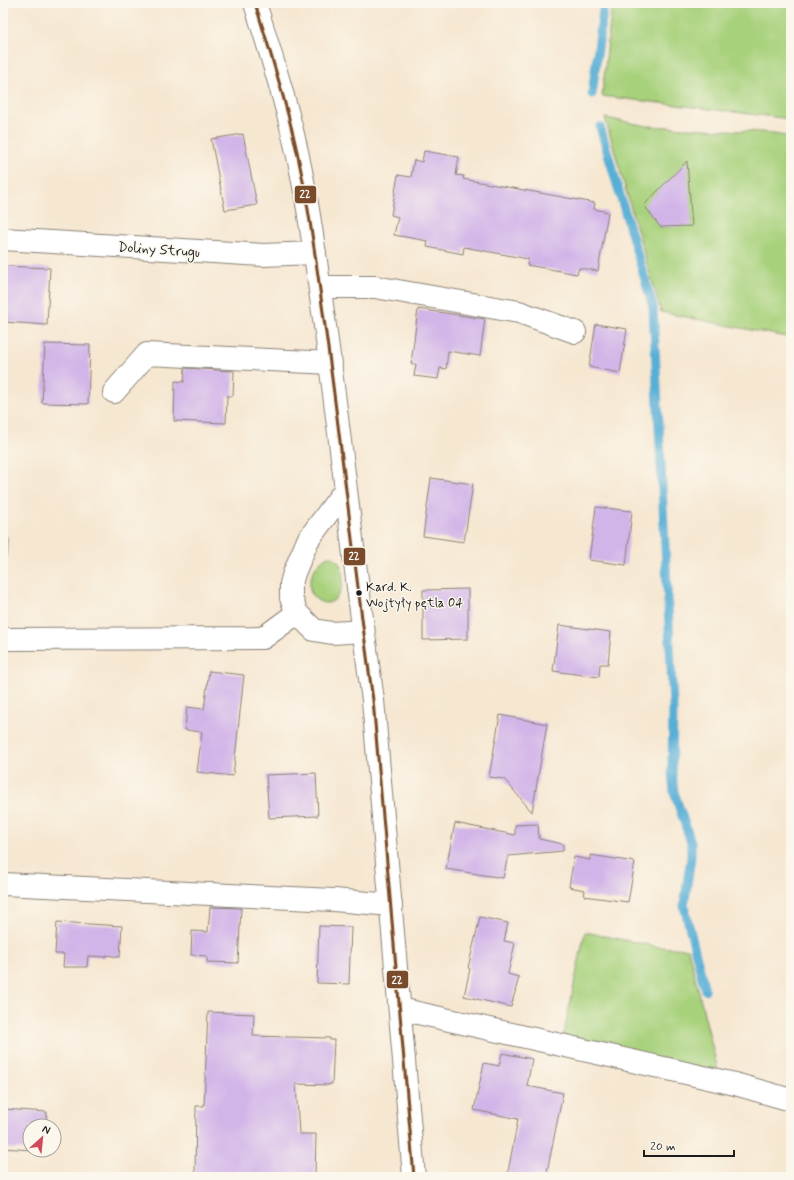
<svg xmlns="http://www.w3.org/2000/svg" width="794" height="1180" font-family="Mynerve,sans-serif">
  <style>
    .green { fill: #a8d17c; stroke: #62764c }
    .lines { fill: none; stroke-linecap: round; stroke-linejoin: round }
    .stream { stroke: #59afd6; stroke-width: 9 }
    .building { fill: #d1b4e8 }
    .minor-casing { stroke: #898276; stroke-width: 24 }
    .minor { stroke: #fff; stroke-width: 22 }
    .bus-1-casing { stroke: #fbf7ec; stroke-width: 6 }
    .bus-1 { stroke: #7a4b2a; stroke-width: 3 }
    .bus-dot { fill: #1c1c1c; stroke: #fbf7ec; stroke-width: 1.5 }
    .labels { text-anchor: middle; stroke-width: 3; stroke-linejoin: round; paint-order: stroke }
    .bus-label { font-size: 13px; fill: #1c1c1c; stroke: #fbf7ec; text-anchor: start }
    .street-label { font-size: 14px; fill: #1c1c1c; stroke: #fbf7ec }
    .line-badge { stroke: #fbf7ec; stroke-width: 1.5 }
    .badge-label { font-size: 11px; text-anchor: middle; font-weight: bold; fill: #fff }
  </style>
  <rect width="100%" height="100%" fill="#fbf7ec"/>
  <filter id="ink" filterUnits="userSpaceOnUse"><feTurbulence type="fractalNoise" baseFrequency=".025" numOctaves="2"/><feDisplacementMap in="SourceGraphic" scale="8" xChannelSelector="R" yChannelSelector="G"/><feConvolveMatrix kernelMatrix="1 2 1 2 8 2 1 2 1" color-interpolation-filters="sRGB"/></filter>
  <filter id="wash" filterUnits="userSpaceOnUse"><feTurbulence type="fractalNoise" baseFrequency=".012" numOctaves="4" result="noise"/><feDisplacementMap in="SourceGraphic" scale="16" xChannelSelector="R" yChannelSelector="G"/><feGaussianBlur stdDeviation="0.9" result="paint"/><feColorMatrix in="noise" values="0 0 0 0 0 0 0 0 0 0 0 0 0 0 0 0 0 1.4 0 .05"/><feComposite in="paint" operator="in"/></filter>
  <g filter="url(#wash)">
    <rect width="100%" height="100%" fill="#f6e7d1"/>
    <!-- green -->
    <g class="green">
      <polygon points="612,3 791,3 791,119 602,96"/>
      <polygon points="605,118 648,126 762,132 791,137 791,338 661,312"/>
      <polygon points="3,537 7,537 3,608"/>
      <path d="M 328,556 C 353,558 344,614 319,601 C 300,592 314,562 328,556 Z"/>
      <polygon points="585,932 659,947 688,949 719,1074 563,1037"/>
    </g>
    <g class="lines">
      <!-- stream -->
      <g class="stream">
        <polyline points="592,94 604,3"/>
        <polyline points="600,127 653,307 673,705 672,772 674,792 691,842 691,857 684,906 705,990"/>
      </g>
    </g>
    <g id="blocks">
      <!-- building -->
      <g class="building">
        <polygon points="243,134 257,205 225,210 211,139"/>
        <polygon points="424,151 459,157 456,175 464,176 463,179 595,203 594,209 608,212 598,271 579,268 577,274 527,265 528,259 464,247 463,254 427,247 428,241 394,235 398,217 391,215 398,175 411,177 414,160 422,162"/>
        <polygon points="687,161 692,226 660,227 644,205"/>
        <polygon points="3,266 50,268 47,325 3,322"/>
        <polygon points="418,309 485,319 480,356 448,351 446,369 440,368 438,379 414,376 416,364 411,364"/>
        <polygon points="596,324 627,329 620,373 589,367"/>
        <polygon points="45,344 90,345 88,404 42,403"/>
        <polygon points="185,368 234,371 233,396 227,396 226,423 174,421 175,381 184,382"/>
        <polygon points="431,478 473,484 464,542 423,536"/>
        <polygon points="596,507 632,511 626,565 589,560"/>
        <polygon points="468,589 468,639 423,640 423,590"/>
        <polygon points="559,625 611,632 608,664 600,664 599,677 553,671"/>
        <polygon points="209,671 244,675 233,776 197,772 202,732 185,730 187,707 204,709"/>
        <polygon points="500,715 547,724 532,812 504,779 489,777"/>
        <polygon points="316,773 318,816 269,818 266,775"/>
        <polygon points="455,823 515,835 515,825 538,824 539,839 563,844 563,851 508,856 503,878 446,869"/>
        <polygon points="590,855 635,862 628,902 584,896 585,890 569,887 574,857 590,860"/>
        <polygon points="210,907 241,908 238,963 207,962 207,956 191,955 192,931 208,932"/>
        <polygon points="480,917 508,923 504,941 515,943 508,974 519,977 511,1007 464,996 470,969 468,968"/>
        <polygon points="57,922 122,926 120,957 106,955 106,957 88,956 87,967 63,967 64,954 55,954"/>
        <polygon points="319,926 351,927 349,984 317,983"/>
        <polygon points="208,1012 254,1014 253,1036 330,1038 330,1040 334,1040 332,1084 329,1084 329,1085 296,1084 299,1134 316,1134 315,1177 195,1177 196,1106 204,1106"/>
        <polygon points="502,1053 532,1059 527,1086 563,1093 546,1177 507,1177 518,1119 474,1110 484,1063 499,1066"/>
        <polygon points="3,1109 47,1112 46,1126 30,1126 30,1150 44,1150 44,1151 3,1148"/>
      </g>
    </g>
  </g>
  <g filter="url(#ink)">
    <use href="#blocks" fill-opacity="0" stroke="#898276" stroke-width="1"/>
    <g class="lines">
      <!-- minor casing -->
      <g class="minor-casing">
        <g id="minor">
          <path d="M 255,3 C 272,58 290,114 301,171 C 310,215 316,260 322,305 C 341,436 354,568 373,700 L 414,1177"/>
          <polyline points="3,239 263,255 315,253"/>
          <polyline points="320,287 375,287 519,312 575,332"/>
          <polyline points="114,392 147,354 331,363"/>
          <polyline points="345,490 308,540 294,573 291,584 291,598 297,613 314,630 332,633 363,631"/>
          <polyline points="3,639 263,638 297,613"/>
          <polyline points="3,884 334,900 391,905"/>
          <polyline points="400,1009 735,1084 791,1100"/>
        </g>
      </g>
      <!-- minor -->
      <use href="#minor" class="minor"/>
      <!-- bus-1 casing -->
      <g class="bus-1-casing">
        <path id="bus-1" d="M 255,3 C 272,58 290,114 301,171 C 310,215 316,260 322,305 C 341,436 354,568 373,700 L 414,1177"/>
      </g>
      <!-- bus-1 -->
      <use href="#bus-1" class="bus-1"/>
    </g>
  </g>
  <!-- markers -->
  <circle class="bus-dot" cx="359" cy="593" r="3.5"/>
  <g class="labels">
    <!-- bus labels -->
    <g class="bus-label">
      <text x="366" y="591">Kard. K.<tspan x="366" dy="16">Wojtyły pętla 04</tspan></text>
    </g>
    <!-- street labels -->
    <g class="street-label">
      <text transform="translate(159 249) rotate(4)" y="5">Doliny Strugu</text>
    </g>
  </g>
  <g class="line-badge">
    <rect x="294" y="185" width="23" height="19" rx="4" fill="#7a4b2a"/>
    <rect x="343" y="547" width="23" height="19" rx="4" fill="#7a4b2a"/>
    <rect x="386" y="970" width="23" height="19" rx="4" fill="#7a4b2a"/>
  </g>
  <g class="badge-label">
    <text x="305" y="198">22</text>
    <text x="354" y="560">22</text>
    <text x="397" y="984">22</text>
  </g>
  <!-- margin -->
  <rect width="794" height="1180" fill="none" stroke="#fbf7ec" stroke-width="16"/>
  <!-- north arrow -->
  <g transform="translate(42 1138) rotate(27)"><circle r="19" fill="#fbf7ec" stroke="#a29f99"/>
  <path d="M0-3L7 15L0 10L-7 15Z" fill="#d1495b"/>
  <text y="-6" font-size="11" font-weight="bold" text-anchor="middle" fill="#1c1c1c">N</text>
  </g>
  <!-- scale -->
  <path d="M644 1150v6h90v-6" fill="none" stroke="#1c1c1c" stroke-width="2"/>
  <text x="650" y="1150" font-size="12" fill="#1c1c1c" stroke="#fbf7ec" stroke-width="3" paint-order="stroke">20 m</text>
</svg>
